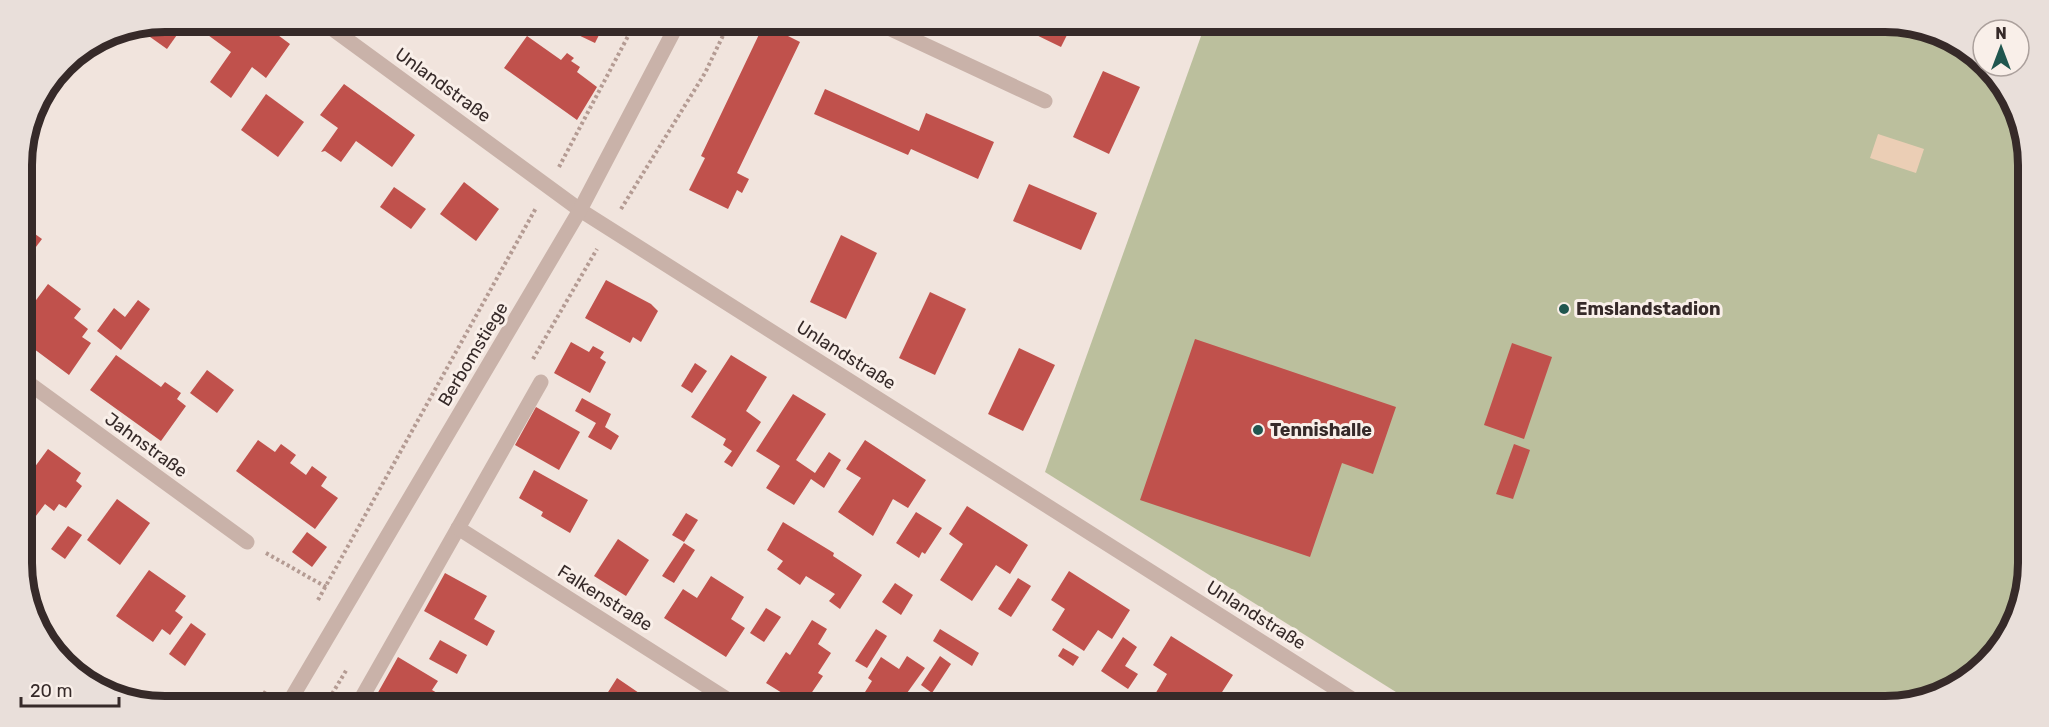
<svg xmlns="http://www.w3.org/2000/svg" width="2049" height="727" font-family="Rubik,sans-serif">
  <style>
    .green { fill: #bbbf9d }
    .sand { fill: #ebceb5 }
    .building { fill: #c0514c }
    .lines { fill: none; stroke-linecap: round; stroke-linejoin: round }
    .path { stroke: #b49b93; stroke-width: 4; stroke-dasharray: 3 3; stroke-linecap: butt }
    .lane { stroke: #c9b2a9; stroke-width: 15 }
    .street { stroke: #c9b2a9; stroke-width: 15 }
    .poi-dot { fill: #20564f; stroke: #f9efe9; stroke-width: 2 }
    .labels { text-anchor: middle; stroke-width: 6; stroke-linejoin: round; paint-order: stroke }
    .street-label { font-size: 18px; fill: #362a29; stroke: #f9efe9 }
    .poi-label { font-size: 18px; font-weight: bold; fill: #362a29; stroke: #f9efe9; text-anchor: start }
    .rim { fill: none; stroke: #362a29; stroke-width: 8 }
  </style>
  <rect width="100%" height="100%" fill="#f1e4dd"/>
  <!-- green -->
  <polygon class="green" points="1205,25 1930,29 1993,70 2027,145 2020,608 1972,677 1894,706 1415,704 1045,472"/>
  <!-- sand -->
  <polygon class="sand" points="1878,134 1924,149 1916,173 1870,158"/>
  <!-- building -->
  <g class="building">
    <polygon points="164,21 179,32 167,49 136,27"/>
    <polygon points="189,21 259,21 290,44 266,78 252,67 231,98 210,82 231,52 197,27 190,28"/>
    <polygon points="416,22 446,22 436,36"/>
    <polygon points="553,23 600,23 604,25 595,43"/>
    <polygon points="764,24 800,42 737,173 749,179 742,193 737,190 728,209 689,190 705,158 701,156"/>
    <polygon points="1028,25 1072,25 1061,47 1026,30"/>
    <polygon points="527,36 561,60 567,53 574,58 571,61 580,67 577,72 597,87 577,120 504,68"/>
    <polygon points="1103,71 1140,87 1109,154 1073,137"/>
    <polygon points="344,84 415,135 392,167 356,141 341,162 325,151 321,152 338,128 320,115"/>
    <polygon points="825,89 919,131 926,113 994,142 978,179 911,149 908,155 814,114"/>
    <polygon points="266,94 304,122 278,157 241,130"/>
    <polygon points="464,182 499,209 476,241 440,214"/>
    <polygon points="1029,184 1097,213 1081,250 1013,221"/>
    <polygon points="394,187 426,209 411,229 380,207"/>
    <polygon points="28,229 42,239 23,264 22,237"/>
    <polygon points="841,235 877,253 846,319 810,302"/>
    <polygon points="606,280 651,304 658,311 641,342 633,337 630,343 585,318"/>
    <polygon points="48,284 81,309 74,318 88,329 82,337 91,343 69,375 22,340 22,319"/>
    <polygon points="930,292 966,309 935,375 899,358"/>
    <polygon points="138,300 150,309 121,350 97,331 114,308 125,317"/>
    <polygon points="1195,339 1396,407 1373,474 1342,463 1310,557 1140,500"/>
    <polygon points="571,342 589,352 593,346 604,352 600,358 606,362 590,393 554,373"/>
    <polygon points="1512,343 1552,357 1524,439 1484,425"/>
    <polygon points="1019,348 1055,365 1023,431 988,414"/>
    <polygon points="116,355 161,387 165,382 181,393 177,399 186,406 161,441 90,390"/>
    <polygon points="731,355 767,377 746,411 761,422 732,467 724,462 732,451 723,445 726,439 691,417"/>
    <polygon points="695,363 707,371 692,393 681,386"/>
    <polygon points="207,370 234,390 217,413 190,393"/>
    <polygon points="793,394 826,414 796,460 815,473 829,452 841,460 824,488 811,479 794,505 766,488 780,466 756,451"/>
    <polygon points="582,398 611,414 605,427 619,436 611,450 588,437 596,423 575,411"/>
    <polygon points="536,407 580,432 559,470 515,445"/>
    <polygon points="258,440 275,452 281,444 296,455 290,463 306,475 312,466 327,477 321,486 338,498 315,529 236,471"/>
    <polygon points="865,440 926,480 908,508 893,499 873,536 838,512 861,478 846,469"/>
    <polygon points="1514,444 1530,450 1513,499 1496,494"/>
    <polygon points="48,449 81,473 76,481 82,486 66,508 59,504 54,511 45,504 23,533 23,504 31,494 23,488 23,483"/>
    <polygon points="534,470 588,500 570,533 541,516 543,512 519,498"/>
    <polygon points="117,499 150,523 120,565 87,540"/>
    <polygon points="967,506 1028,545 1010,574 996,565 972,601 940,580 963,544 949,534"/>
    <polygon points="916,512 942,528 925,554 922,552 919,558 896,543"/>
    <polygon points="686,513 698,520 684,542 672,535"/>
    <polygon points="783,522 834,553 833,556 862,575 840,609 829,601 835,594 806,576 800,585 777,569 783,561 767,550"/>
    <polygon points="68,526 82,535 65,559 51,549"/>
    <polygon points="307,532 327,547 312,567 292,552"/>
    <polygon points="618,539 649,560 626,596 594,576"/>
    <polygon points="684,543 695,550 674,583 662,576"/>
    <polygon points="149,570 186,596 175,611 183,617 170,635 162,629 153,642 116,616"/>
    <polygon points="1069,571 1130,610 1112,639 1098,630 1084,651 1052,630 1065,609 1051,600"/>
    <polygon points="445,573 487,596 474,619 495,631 487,646 424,611"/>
    <polygon points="711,576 744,597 731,619 745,628 726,657 664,618 683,589 697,598"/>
    <polygon points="1018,578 1031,586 1011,617 998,609"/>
    <polygon points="895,583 913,595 901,615 882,602"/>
    <polygon points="766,608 781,617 764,642 750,633"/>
    <polygon points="812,620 827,629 818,644 831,653 818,673 823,676 806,701 795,701 766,683 786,652 790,655"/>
    <polygon points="191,623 206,634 185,666 169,654"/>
    <polygon points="876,629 887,636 867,668 855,661"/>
    <polygon points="940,629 979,653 972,666 933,641"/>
    <polygon points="1171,636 1233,675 1215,703 1200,695 1195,703 1165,703 1154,696 1167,674 1153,665"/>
    <polygon points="1123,637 1137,647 1125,666 1138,674 1128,689 1101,671"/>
    <polygon points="440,640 467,655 457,674 429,659"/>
    <polygon points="1063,648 1079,657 1073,666 1058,656"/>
    <polygon points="907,656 925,668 902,700 853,701 856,697 860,700 872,681 868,678 881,657 899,669"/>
    <polygon points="940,656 951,664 932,693 921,685"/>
    <polygon points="398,657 438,681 432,690 449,700 383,700 376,696"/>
    <polygon points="617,678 639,693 651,701 603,700"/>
  </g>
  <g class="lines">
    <!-- path -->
    <g class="path">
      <polyline points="559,167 635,23"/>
      <polyline points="621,209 705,73 729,23"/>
      <polyline points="533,359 597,249"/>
      <polyline points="266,553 326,587"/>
      <polyline points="318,600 536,208"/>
      <polyline points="261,699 267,689"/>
      <polyline points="329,699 347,669"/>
    </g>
    <!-- lane -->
    <polyline class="lane" points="361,699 541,382"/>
    <!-- street -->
    <g class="street">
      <polyline points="323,22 580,210 1360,704"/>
      <polyline points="880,24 1045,101"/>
      <polyline points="23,379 247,542"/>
      <polyline points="458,528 730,701"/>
      <polyline points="291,699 580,210 678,23"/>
    </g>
  </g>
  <!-- markers -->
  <g class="poi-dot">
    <circle cx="1564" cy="309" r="6"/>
    <circle cx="1258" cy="430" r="6"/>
  </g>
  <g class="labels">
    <!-- street labels -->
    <g class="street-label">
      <text transform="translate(443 85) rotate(36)" y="6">Unlandstraße</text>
      <text transform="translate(473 354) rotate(-59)" y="6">Berbomstiege</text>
      <text transform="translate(846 355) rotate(32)" y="6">Unlandstraße</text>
      <text transform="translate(146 445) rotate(36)" y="6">Jahnstraße</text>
      <text transform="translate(605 598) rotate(32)" y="6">Falkenstraße</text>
      <text transform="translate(1256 615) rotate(32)" y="6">Unlandstraße</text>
    </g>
    <!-- poi labels -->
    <g class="poi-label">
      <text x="1576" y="315">Emslandstadion</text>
      <text x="1270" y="436">Tennishalle</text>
    </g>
  </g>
  <!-- crop -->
  <path d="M0 0H2049V727H0ZM165 32H1885A133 133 0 0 1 2018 165V563A133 133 0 0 1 1885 696H165A133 133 0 0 1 32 563V165A133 133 0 0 1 165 32Z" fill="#e9dfda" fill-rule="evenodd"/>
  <path class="rim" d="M165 32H1885A133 133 0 0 1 2018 165V563A133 133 0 0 1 1885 696H165A133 133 0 0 1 32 563V165A133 133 0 0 1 165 32Z"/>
  <!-- north arrow -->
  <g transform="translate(2001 48)"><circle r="28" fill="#f9efe9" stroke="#aba09c" stroke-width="1.5"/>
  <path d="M0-4.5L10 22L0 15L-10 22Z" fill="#20564f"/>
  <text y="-9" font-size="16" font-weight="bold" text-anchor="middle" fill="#362a29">N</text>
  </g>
  <!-- scale -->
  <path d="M21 697v9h98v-9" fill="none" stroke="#362a29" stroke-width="3"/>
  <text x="30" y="697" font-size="18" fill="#362a29" stroke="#f9efe9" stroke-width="4.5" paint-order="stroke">20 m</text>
</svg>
